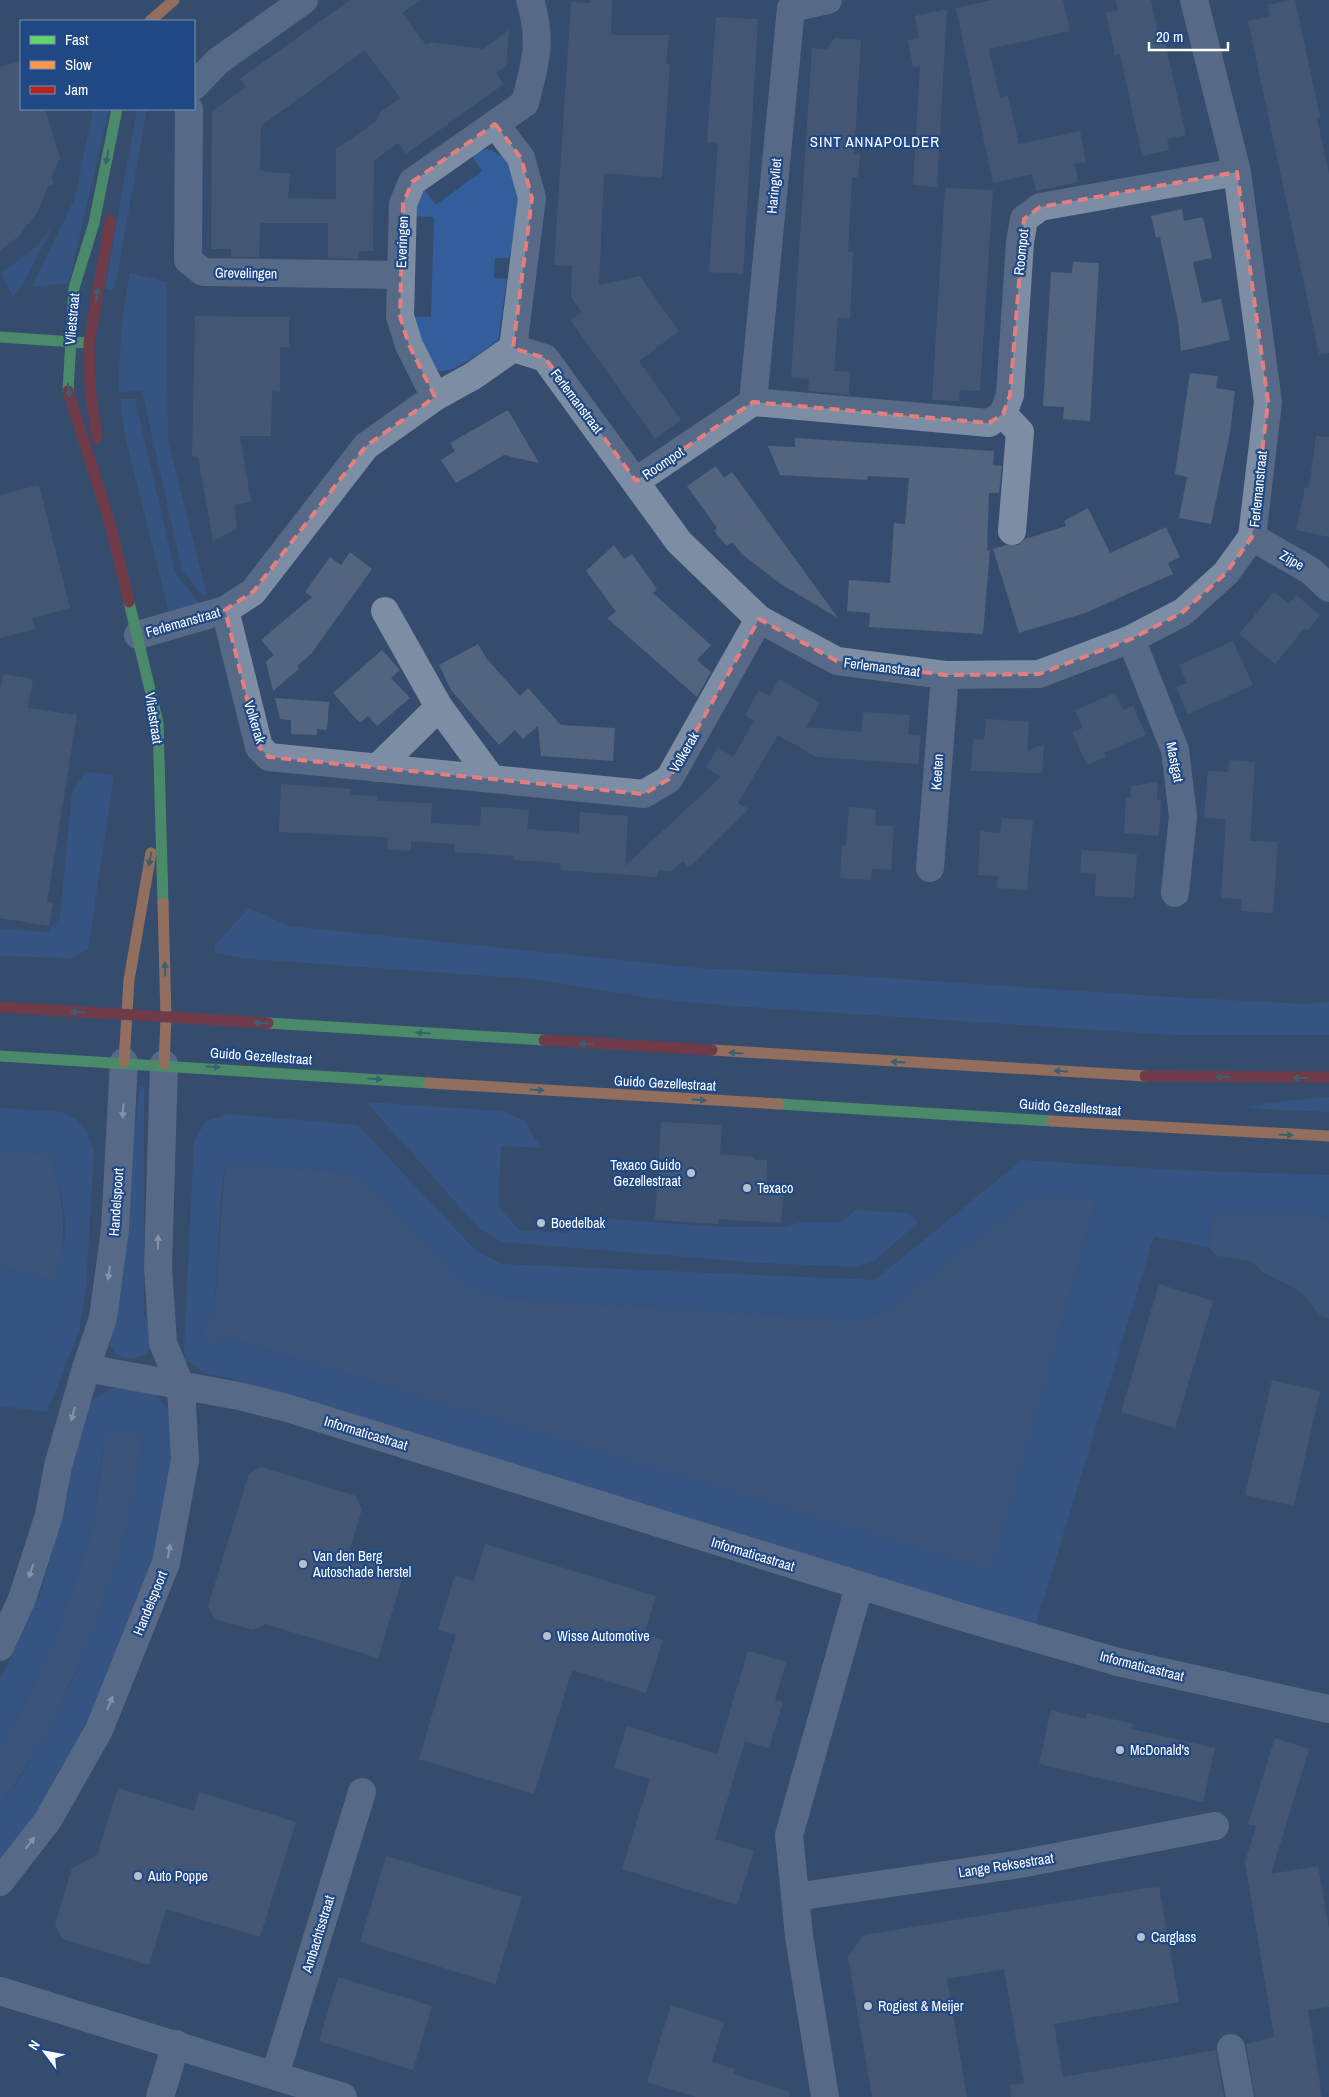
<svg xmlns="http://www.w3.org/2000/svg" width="1329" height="2097" font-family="'Archivo Narrow',sans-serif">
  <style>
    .green { fill: #335e9b; fill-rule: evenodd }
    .water { fill: #405d88 }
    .building { fill: #52647e; fill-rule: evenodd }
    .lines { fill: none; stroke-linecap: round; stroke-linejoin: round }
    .street { stroke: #7d8da4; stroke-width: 28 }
    .fast { stroke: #63d668; stroke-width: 11 }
    .slow { stroke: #ff974d; stroke-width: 11 }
    .jam { stroke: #b3261e; stroke-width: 11 }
    .oneway { fill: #377a7b }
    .oneway2 { fill: #e5e8ed }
    .marked { fill: none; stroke: #e67e7e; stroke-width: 4; stroke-dasharray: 10 6; stroke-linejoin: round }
    .poi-dot { fill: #b9c0cc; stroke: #1f4885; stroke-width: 2 }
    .labels { text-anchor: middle; stroke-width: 4.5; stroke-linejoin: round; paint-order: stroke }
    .street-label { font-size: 14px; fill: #fff; stroke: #1f4885 }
    .poi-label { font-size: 14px; fill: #fff; stroke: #1f4885; text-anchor: start }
    .neighbourhood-label { font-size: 15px; letter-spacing: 1px; fill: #fff; stroke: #1f4885 }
  </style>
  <rect width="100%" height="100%" fill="#364c6e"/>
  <!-- green -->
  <g class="green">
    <polygon points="93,109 109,109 69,283 32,287 75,198"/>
    <polygon points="137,109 147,109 115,287 112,290 105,288"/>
    <path d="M 487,149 C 537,166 519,220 509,258 L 495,258 L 494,278 L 507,279 L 498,340 C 486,349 457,371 443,371 C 438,371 436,368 432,366 L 409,317 L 431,317 L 434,217 L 411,216 L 422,187 L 436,205 L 482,171 L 470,153 Z"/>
    <polygon points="55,222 19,291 13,296 1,274 38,245"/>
    <path d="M 130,273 L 166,282 L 168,442 L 207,595 L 203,596 L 182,570 L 142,391 L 119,392 C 119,351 122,313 130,273 Z"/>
    <polygon points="120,399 135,399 175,573 200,604 169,612 125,436"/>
    <polygon points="86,772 114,775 88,949 71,958 0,956 0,929 48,932 60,918 72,792"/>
    <polygon points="249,908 289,926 697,968 857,976 1171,997 1304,1004 1329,1002 1329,1035 1174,1035 747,1007 663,1000 533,979 249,959 214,953 215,945"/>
    <path d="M 140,1087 L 144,1087 L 144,1315 C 147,1322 154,1334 154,1341 C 153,1355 132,1361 122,1357 C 116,1355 114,1350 110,1346 Z"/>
    <polygon points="1329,1097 1329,1112 1243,1108 1275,1102"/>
    <polygon points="366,1102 501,1111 523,1120 541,1148 501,1146 498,1206 519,1230 569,1233 569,1216 722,1227 787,1227 801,1222 841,1222 856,1210 909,1213 918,1222 873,1262 858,1267 761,1263 502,1242 480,1229"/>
    <path d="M 0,1108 L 62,1112 L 75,1119 L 86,1130 L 94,1152 L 86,1286 L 79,1331 L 47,1412 L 0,1406 L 0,1266 L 50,1280 C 54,1269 60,1258 63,1247 C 70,1216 58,1182 49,1153 L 0,1151 Z"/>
    <path d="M 228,1114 L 358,1125 L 476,1251 L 502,1264 L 875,1280 L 1022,1160 L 1174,1170 L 1329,1175 L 1329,1221 L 1303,1212 L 1213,1217 L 1208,1247 L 1154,1236 L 1036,1624 L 782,1549 L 235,1379 L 206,1373 L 186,1361 L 184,1352 L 194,1141 L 206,1121 ZM 225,1164 L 326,1170 L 353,1175 L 384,1201 L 462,1283 L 496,1298 L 856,1320 L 883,1313 L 1030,1198 L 1055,1196 L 1096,1200 L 990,1569 L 233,1339 L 220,1341 L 200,1333 L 214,1319 L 222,1184 Z"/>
    <polygon points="132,1385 157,1396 170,1412 176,1430 160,1539 104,1693 61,1776 0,1864 0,1805 22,1775 72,1682 103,1602 128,1518 142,1441 140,1434 103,1448 92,1532 60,1627 19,1717 0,1747 0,1680 40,1595 68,1495 74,1436 82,1413 95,1398 113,1388"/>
  </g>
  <!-- water -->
  <g class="water">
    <path d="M 0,1151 L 49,1153 C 65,1202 66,1225 59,1275 L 50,1280 L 0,1266 Z"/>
    <polygon points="225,1164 326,1170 353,1175 384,1201 462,1283 496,1298 856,1320 883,1313 1030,1198 1055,1196 1096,1200 991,1570 233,1339 220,1341 212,1346 200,1333 214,1319"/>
    <polygon points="1222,1212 1303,1212 1329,1221 1329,1319 1320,1315 1301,1292 1263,1272 1252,1261 1217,1256 1208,1247 1213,1217"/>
    <path d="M 106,1431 L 140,1434 L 142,1441 C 137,1467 134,1494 128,1519 C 102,1620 61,1721 0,1805 L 0,1747 L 19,1717 L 60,1627 L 92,1532 Z"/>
  </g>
  <!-- building -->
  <g class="building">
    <path d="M 350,0 L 421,0 L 402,13 L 426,45 L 431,42 L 483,49 L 509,30 L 506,66 L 496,73 L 504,84 L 406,154 L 398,143 L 374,161 L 373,251 L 359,251 L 359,259 L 328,258 L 328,223 L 260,223 L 259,257 L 231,257 L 231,249 L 211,249 L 212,111 L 246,87 L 240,79 ZM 365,50 L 400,98 L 379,113 L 377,121 L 336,149 L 336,199 L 288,198 L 290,174 L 260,171 L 261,126 Z"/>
    <polygon points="591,0 612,0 611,33 613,35 669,35 666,64 670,64 662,178 604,173 599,285 640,276 679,331 639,361 681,420 655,439 570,320 582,312 571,297 572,266 554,265 571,2 590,3"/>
    <polygon points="993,0 1063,0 1070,31 989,49 1000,98 1008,96 1019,144 1080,131 1086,162 1075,164 1078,182 1036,191 1032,174 993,183 956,8"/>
    <polygon points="1116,0 1151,0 1158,34 1163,33 1186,135 1167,139 1169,150 1142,156 1120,54 1115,56 1106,13 1118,10"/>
    <polygon points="1290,0 1295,0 1320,117 1317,118 1329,174 1329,353 1319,354 1248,21 1270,16 1268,5"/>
    <polygon points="947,9 937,187 913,185 920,66 913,67 908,40 919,38 915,16"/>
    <polygon points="716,17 758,19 743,274 709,272 718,143 707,142"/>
    <polygon points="834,38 861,40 854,154 860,155 858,177 852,177 848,252 853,252 850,319 838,318 834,371 850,372 849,395 808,391 809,379 791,377 812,48 827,49"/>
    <polygon points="21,61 21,109 45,109 60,158 52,177 54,185 48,187 38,211 18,237 0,250 0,67"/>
    <polygon points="945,188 993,190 980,391 960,390 959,401 932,400"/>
    <polygon points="1182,209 1184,221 1203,217 1212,258 1193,262 1202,303 1221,299 1230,340 1181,351 1178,321 1160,237 1156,238 1151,216"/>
    <polygon points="1073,262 1099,263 1090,421 1063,419 1064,407 1043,406 1051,272 1072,273"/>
    <polygon points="195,316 289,317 289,347 280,347 280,392 272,391 271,436 240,436 251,502 234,505 237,529 213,541 198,457 192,456"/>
    <polygon points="1190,373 1218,376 1216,388 1235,391 1230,433 1211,524 1179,518 1187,477 1175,474"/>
    <polygon points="508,410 539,463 504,455 456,483 441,460 455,451 450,443"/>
    <polygon points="1316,436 1329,437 1329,537 1296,530 1305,487 1309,488"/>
    <polygon points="795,438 994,451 993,465 1002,466 999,493 989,493 987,551 990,550 983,634 869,627 870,613 847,611 849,580 890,583 894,523 905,524 909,478 868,476 867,480 780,475 768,446 795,447"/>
    <polygon points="716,466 724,478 732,472 838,618 779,583 742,554 732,542 727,546 714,531 717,528 687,486"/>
    <polygon points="39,485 70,608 32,618 35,629 0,638 0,495"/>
    <polygon points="1088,508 1110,553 1166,527 1180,557 1168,563 1173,574 1085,613 1019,633 993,549 1006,545 1018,545 1025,539 1066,526 1064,521"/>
    <polygon points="614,545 624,559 632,554 657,589 653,593 711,645 697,660 711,672 697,697 607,618 616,612 586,571"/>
    <polygon points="350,552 372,569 311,654 297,666 299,669 273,691 266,662 274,655 261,640 312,597 305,592 330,557 341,565"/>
    <polygon points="1274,592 1289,604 1296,595 1320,615 1307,631 1304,629 1275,664 1239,634"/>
    <polygon points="1233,641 1253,685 1188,714 1176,687 1187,683 1179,665"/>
    <polygon points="478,644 487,659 520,696 528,688 561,725 615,728 613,761 541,756 538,726 523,739 515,730 499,745 451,690 439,665"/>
    <polygon points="382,650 400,670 391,678 410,698 377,726 368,716 360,723 333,693"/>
    <polygon points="3,674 33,679 28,708 77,715 47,902 53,903 49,926 0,918 0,692"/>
    <polygon points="779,679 820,703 806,727 861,732 863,712 910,715 908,734 920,735 919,764 816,757 778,735 738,803 749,809 689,868 683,861 672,871 658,870 658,877 560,870 561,863 514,860 514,856 454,852 455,844 411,841 411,851 387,849 388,837 279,832 281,784 351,789 350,795 377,796 377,801 432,803 431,823 480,826 481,807 507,808 529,810 527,829 579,833 580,812 628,816 625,866 721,777 706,768 718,747 733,757 754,721 745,715 759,690 770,696"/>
    <polygon points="1115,693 1123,710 1133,706 1146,735 1104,753 1106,757 1087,765 1072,732 1083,728 1075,710"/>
    <polygon points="275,698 329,702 327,730 317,729 317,735 291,734 291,720 280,719"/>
    <polygon points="986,719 1029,722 1027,751 1044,744 1042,773 971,771 973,739 984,740"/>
    <polygon points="1230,760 1255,762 1250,841 1278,842 1273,913 1241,911 1242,899 1221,898 1226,819 1204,818 1206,794 1208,771 1228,772"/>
    <polygon points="1158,782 1157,800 1161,800 1159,836 1124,833 1126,798 1130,798 1131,786"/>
    <polygon points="849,807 876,809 875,825 894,826 891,870 872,869 871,880 840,878 842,845 846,845"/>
    <polygon points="1002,818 1033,820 1027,890 997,888 998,876 978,875 980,831 1000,833"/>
    <polygon points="1082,850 1137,854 1134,898 1095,896 1096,874 1080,873"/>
    <polygon points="661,1122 722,1125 720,1154 755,1157 755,1160 767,1160 766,1186 784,1187 781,1223 718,1219 718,1224 655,1220"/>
    <polygon points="1159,1284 1213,1301 1175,1428 1121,1412"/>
    <polygon points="1272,1380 1320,1391 1294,1506 1245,1495"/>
    <polygon points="261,1467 356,1496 362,1509 348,1556 404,1573 378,1658 265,1624 253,1630 215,1619 208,1606 238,1509 249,1474"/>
    <polygon points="485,1544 656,1596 644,1634 663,1640 646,1693 572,1670 534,1794 419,1759 456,1635 438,1630 455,1576 474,1581"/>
    <polygon points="748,1651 786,1662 775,1700 783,1702 769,1748 745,1741 715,1839 754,1851 737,1905 622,1869 650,1779 614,1768 627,1726 717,1754"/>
    <polygon points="1051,1710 1086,1719 1087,1713 1133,1724 1132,1729 1215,1748 1203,1802 1039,1764"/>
    <polygon points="1275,1738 1309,1749 1271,1874 1318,1866 1329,1929 1329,2007 1308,2010 1322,2097 1255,2097 1246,2044 1274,2037 1245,1862 1256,1826 1248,1824"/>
    <polygon points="118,1788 194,1811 199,1792 296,1822 260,1937 166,1909 149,1965 62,1939 55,1925 72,1868 97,1855"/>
    <polygon points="386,1856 522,1897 495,1984 360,1942"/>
    <polygon points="1159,1886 1179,2002 1054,2024 1063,2077 1216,2050 1224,2097 1011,2097 1010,2085 1024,2083 1004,1969 947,1979 967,2097 872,2097 848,1957 864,1935"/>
    <polygon points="338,1977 432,2006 413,2070 319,2041"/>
    <polygon points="671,2005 724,2022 712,2062 735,2069 733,2074 790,2092 789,2097 696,2097 647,2082"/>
  </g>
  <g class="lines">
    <!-- street -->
    <g class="street">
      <polyline points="194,86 218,61 304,0"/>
      <polyline points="189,109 188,260 203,272 400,275"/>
      <polyline points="495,124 521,158 532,198 513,348"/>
      <path d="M 435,397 L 409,345 L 400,316 L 403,204 L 412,182 L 525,103 C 535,64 543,41 530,0"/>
      <polyline points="753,402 791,8 828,0"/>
      <polyline points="1003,414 1020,432 1012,531"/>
      <polyline points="636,481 753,402 989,423 1003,414 1010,395 1020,242 1024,219 1040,207 1237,172"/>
      <polyline points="1252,537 1311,571 1329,588"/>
      <polyline points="225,610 259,747 269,757 644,794 669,779 759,619"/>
      <polyline points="385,611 439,707 491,778"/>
      <polyline points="138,635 225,610 253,592 366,446 435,397 473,376 513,348 545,358 679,542 759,619 837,661 945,675 1039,674 1131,639 1183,612 1226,573 1252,537 1268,402 1237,172 1194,0"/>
      <polyline points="1131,639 1175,750 1183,816 1175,893"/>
      <polyline points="377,768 439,707"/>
      <polyline points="930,868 945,675"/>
      <polyline points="86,1368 239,1396 287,1408 959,1616 1118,1662 1329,1709"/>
      <polyline points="0,1647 22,1599 49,1515 58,1466 86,1368 103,1318 115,1229 124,1062"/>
      <polyline points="0,1882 48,1820 99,1730 166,1563 185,1460 181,1387 163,1343 158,1267 164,1064"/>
      <polyline points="795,1897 1020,1864 1215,1826"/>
      <polyline points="0,1991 343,2097"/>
      <polyline points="1231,2048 1240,2097"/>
      <polyline points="275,2075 362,1792"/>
      <polyline points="160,2097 176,2044"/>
      <polyline points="825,2097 799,1936 789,1835 859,1587"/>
    </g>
    <!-- fast -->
    <g class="fast">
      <polyline points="0,337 88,343"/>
      <polyline points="68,391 74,288 94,223 117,109"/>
      <polyline points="129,602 158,723 163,903"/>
      <polyline points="268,1023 544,1040"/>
      <polyline points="0,1056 429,1083"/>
      <polyline points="779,1104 1052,1121"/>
    </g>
    <!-- slow -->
    <g class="slow">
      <polyline points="150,21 174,0"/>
      <polyline points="163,903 166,1018 164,1064"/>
      <polyline points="712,1050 1145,1076"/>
      <polyline points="124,1062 129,980 151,853"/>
      <polyline points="429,1083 779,1104"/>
      <polyline points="1052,1121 1329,1136"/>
    </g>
    <!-- jam -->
    <g class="jam">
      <polyline points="68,391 111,527 129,602"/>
      <polyline points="97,438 90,389 89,343 110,221"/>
      <polyline points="0,1007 268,1023"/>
      <polyline points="544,1040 712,1050"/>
      <polyline points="1145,1076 1329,1077"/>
    </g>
  </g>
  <!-- one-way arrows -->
  <defs><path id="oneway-solid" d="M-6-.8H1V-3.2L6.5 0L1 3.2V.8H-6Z" transform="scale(1.25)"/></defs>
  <g class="oneway">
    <use href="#oneway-solid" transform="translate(107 157) rotate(101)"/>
    <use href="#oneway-solid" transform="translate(97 295) rotate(-80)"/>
    <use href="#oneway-solid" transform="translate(69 390) rotate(80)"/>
    <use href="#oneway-solid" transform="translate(150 859) rotate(100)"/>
    <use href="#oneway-solid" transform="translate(165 969) rotate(-91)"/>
    <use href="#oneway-solid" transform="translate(78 1012) rotate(-176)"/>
    <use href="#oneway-solid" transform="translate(261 1023) rotate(-176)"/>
    <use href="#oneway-solid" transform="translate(423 1033) rotate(-176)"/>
    <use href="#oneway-solid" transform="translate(586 1044) rotate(-176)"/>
    <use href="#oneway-solid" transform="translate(736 1053) rotate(-177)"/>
    <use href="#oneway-solid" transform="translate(898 1062) rotate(-177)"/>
    <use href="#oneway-solid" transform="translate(213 1067) rotate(4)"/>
    <use href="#oneway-solid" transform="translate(1061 1071) rotate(-177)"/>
    <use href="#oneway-solid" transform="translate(1223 1077) rotate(-179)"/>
    <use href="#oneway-solid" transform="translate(1300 1078) rotate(-180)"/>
    <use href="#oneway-solid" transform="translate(375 1079) rotate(4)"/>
    <use href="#oneway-solid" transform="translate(537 1090) rotate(3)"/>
    <use href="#oneway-solid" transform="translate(699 1100) rotate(3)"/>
    <use href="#oneway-solid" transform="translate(1286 1135) rotate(3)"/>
  </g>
  <g class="oneway2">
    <use href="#oneway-solid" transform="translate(123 1111) rotate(93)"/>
    <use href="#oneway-solid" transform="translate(158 1242) rotate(-89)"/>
    <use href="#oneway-solid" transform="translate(109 1273) rotate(98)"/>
    <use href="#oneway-solid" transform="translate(73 1414) rotate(106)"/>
    <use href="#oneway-solid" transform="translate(169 1551) rotate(-80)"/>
    <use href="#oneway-solid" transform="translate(31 1571) rotate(108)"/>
    <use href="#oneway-solid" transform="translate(110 1703) rotate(-68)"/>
    <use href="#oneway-solid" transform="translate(30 1843) rotate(-52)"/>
  </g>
  <!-- marked area -->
  <path d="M0 0H1329V2097H0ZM 495,124 L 521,158 L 532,198 L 513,348 L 545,358 L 636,481 L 753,402 L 989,423 L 1003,414 L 1010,395 L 1024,219 L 1040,207 L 1237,172 L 1268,402 L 1252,537 L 1226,573 L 1183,612 L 1131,639 L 1039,674 L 945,675 L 837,661 L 759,619 L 669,779 L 644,794 L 269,757 L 259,747 L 225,610 L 253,592 L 366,446 L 435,397 L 409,345 L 400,316 L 403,204 L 412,182 Z" fill="#364c6e" fill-opacity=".55" fill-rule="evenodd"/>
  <path class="marked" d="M 495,124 L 521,158 L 532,198 L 513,348 L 545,358 L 636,481 L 753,402 L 989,423 L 1003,414 L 1010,395 L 1024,219 L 1040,207 L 1237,172 L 1268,402 L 1252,537 L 1226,573 L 1183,612 L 1131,639 L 1039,674 L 945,675 L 837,661 L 759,619 L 669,779 L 644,794 L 269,757 L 259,747 L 225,610 L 253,592 L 366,446 L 435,397 L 409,345 L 400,316 L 403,204 L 412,182 Z"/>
  <!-- markers -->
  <g class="poi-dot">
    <circle cx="691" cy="1173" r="5"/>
    <circle cx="747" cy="1188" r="5"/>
    <circle cx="541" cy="1223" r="5"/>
    <circle cx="303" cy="1564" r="5"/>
    <circle cx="547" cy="1636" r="5"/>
    <circle cx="1120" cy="1750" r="5"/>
    <circle cx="138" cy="1876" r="5"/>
    <circle cx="1141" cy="1937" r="5"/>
    <circle cx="868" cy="2006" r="5"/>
  </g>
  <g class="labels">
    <!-- street labels -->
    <g class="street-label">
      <text transform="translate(774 186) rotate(-85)" y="5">Haringvliet</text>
      <text transform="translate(402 242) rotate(-88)" y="5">Everingen</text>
      <text transform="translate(1021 252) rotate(-84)" y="5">Roompot</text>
      <text transform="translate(246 273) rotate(1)" y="5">Grevelingen</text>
      <text transform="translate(72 319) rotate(-85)" y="5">Vlietstraat</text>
      <text transform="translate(577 401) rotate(53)" y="5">Ferlemanstraat</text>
      <text transform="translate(663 463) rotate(-34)" y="5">Roompot</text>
      <text transform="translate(1258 489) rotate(-84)" y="5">Ferlemanstraat</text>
      <text transform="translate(1292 560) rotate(30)" y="5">Zijpe</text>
      <text transform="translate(183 622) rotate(-16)" y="5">Ferlemanstraat</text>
      <text transform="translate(882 667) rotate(7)" y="5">Ferlemanstraat</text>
      <text transform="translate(154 718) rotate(81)" y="5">Vlietstraat</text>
      <text transform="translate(255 722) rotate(73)" y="5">Volkerak</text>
      <text transform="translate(684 752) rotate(-60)" y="5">Volkerak</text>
      <text transform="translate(1175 762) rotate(79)" y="5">Mastgat</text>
      <text transform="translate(937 772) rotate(-86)" y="5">Keeten</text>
      <text transform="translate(261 1056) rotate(4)" y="5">Guido Gezellestraat</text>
      <text transform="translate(665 1083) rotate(3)" y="5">Guido Gezellestraat</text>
      <text transform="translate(1070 1107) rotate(4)" y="5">Guido Gezellestraat</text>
      <text transform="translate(116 1202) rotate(-86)" y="5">Handelspoort</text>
      <text transform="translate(366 1433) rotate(17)" y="5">Informaticastraat</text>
      <text transform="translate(753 1554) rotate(17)" y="5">Informaticastraat</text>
      <text transform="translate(150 1603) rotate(-68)" y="5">Handelspoort</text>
      <text transform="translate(1142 1666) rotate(14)" y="5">Informaticastraat</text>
      <text transform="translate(1006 1865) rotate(-9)" y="5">Lange Reksestraat</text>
      <text transform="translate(318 1934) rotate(-73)" y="5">Ambachtsstraat</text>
    </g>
    <!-- poi labels -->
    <g class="poi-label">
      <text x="681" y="1170" text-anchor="end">Texaco Guido<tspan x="681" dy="16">Gezellestraat</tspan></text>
      <text x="757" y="1193">Texaco</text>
      <text x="551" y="1228">Boedelbak</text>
      <text x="313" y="1561">Van den Berg<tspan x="313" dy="16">Autoschade herstel</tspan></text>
      <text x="557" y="1641">Wisse Automotive</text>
      <text x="1130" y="1755">McDonald's</text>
      <text x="148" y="1881">Auto Poppe</text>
      <text x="1151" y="1942">Carglass</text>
      <text x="878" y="2011">Rogiest &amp; Meijer</text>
    </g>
    <!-- neighbourhood labels -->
    <g class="neighbourhood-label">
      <text x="875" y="147">SINT ANNAPOLDER</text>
    </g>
  </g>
  <!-- legend -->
  <rect x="20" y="20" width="175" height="90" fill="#1f4885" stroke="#7991b6"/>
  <rect x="30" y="36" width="25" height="8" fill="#63d668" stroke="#7991b6"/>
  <text x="65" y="45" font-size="15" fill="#ffffff">Fast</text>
  <rect x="30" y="61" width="25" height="8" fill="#ff974d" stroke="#7991b6"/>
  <text x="65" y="70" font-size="15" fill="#ffffff">Slow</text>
  <rect x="30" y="86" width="25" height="8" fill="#b3261e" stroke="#7991b6"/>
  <text x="65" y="95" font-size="15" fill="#ffffff">Jam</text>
  <!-- north arrow -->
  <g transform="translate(45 2052) rotate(302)" stroke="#1f4885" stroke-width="4" paint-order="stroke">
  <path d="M0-4L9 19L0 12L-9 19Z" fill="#ffffff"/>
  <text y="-8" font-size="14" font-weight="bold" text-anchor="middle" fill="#ffffff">N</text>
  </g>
  <!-- scale -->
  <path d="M1149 42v8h79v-8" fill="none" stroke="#ffffff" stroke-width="2.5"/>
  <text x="1156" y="42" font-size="15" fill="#ffffff" stroke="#1f4885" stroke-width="4" paint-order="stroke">20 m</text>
</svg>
